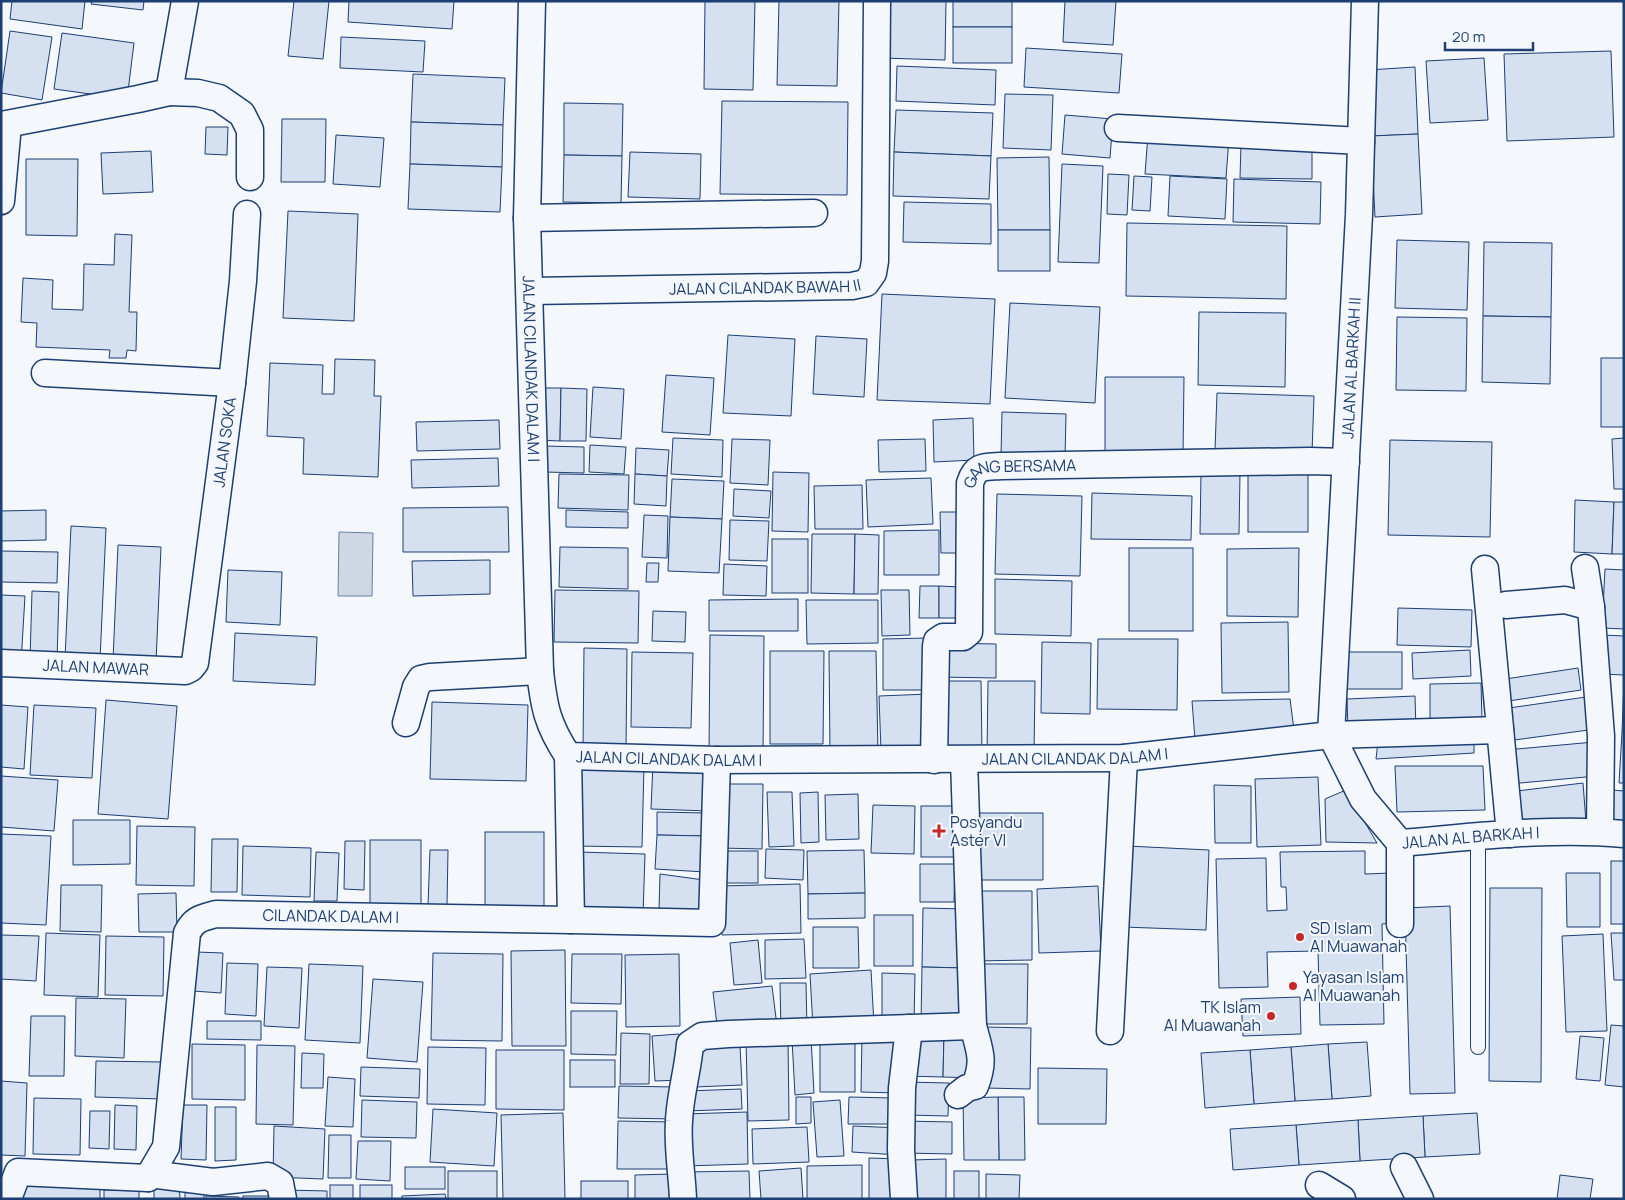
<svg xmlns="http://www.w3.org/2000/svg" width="1625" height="1200" font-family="Manrope,sans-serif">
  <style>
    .water { fill: #cfd7e4; stroke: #687fa3 }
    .building { fill: #d5e0f0; stroke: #1d3f73 }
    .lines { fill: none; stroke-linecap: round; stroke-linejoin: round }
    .service-casing { stroke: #1d3f73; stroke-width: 16 }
    .minor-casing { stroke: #1d3f73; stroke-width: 29 }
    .service { stroke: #f4f7fb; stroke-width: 14 }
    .minor { stroke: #f4f7fb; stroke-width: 26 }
    .poi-dot { fill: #c62828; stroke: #f4f7fb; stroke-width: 2 }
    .labels { text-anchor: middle; stroke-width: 4; stroke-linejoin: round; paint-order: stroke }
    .street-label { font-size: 16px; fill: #1d3f73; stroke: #f4f7fb }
    .poi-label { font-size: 16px; fill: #1d3f73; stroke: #f4f7fb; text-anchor: start }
  </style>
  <rect width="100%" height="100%" fill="#f4f7fb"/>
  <!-- water -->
  <polygon class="water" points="339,532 373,533 372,596 338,596"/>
  <!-- building -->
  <g class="building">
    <polygon points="12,1 85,1 82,29 10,19"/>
    <polygon points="92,1 144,1 143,10 91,4"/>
    <polygon points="294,1 329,1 323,59 288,56"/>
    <polygon points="349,1 454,1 452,29 348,22"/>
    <polygon points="705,1 755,1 753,90 704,89"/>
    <polygon points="779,1 839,1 837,86 777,85"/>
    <polygon points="883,1 946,1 945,60 882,58"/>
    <rect x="953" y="1" width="59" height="26"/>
    <polygon points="1065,1 1116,1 1113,45 1063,42"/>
    <rect x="953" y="27" width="59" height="36"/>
    <polygon points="10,31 52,37 42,100 1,93"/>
    <polygon points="62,33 134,43 127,99 54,89"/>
    <polygon points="341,37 425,41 423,72 340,68"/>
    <polygon points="1026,48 1122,54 1119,93 1024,87"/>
    <polygon points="1611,51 1614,137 1507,141 1504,54"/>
    <polygon points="1484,58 1488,120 1430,123 1426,61"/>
    <polygon points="897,66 996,70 995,105 896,101"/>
    <polygon points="1415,67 1418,134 1371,136 1368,70"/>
    <polygon points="413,74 505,78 503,125 411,122"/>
    <polygon points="1005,94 1053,95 1051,150 1003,148"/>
    <polygon points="722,101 848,102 847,195 720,194"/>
    <polygon points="564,103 623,104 622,156 564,155"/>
    <polygon points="896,110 993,113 991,156 894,152"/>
    <polygon points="1065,115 1113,119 1110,158 1062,154"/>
    <polygon points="282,119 326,119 325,182 281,182"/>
    <polygon points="411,122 503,125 502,167 410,164"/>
    <polygon points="206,127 228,127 227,155 205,154"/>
    <polygon points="1148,134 1229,138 1226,178 1145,174"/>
    <polygon points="1418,134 1422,214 1375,217 1371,136"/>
    <polygon points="336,135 384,138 380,187 333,184"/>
    <polygon points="1241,144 1312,146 1312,179 1240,178"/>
    <polygon points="151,151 153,192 103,194 101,153"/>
    <polygon points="630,152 701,154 700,199 628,197"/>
    <polygon points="894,152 991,156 989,199 893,196"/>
    <polygon points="564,155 622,156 621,203 563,202"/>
    <polygon points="1049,157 1050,230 998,230 997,158"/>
    <polygon points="26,159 78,159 77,236 26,235"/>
    <polygon points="410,164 502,167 500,212 408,209"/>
    <polygon points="1062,164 1103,166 1099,263 1058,262"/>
    <polygon points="1108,174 1129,175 1127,215 1107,214"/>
    <polygon points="1134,176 1152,177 1150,211 1132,210"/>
    <polygon points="1170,176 1227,179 1225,219 1168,216"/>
    <polygon points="1234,179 1321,182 1320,224 1233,222"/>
    <polygon points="904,202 991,204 991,244 903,242"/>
    <polygon points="288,211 358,214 354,321 283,318"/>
    <polygon points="1127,223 1287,226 1286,299 1126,296"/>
    <rect x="998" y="230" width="52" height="41"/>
    <polygon points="115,234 132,235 129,312 137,312 136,351 127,350 126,358 109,358 110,350 36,347 37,323 21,322 23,278 53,280 52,309 83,310 84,264 114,265"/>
    <polygon points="1397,240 1469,242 1467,310 1395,308"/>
    <polygon points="1484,242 1552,243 1551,317 1483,316"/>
    <polygon points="882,294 995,299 990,404 877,400"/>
    <polygon points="1010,303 1100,307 1095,403 1005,398"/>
    <polygon points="1199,312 1286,313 1285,387 1198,385"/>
    <polygon points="1483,316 1551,317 1550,384 1482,382"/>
    <polygon points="1397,317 1467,318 1466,391 1396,390"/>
    <polygon points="728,335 795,339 791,416 723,413"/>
    <polygon points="816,336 867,339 864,397 813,394"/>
    <rect x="1601" y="358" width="23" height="69"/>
    <polygon points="335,359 375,360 374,396 381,396 378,477 303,474 304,438 267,436 270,363 323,365 322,394 334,394"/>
    <polygon points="666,375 714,378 710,435 662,432"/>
    <polygon points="1105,377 1184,377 1183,456 1105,456"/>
    <polygon points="593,387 624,389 621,439 590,437"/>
    <polygon points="539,388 561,388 560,441 538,440"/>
    <polygon points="561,388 587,389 586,441 560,441"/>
    <polygon points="1217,393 1314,396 1312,453 1215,450"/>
    <polygon points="1002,412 1066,414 1065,458 1001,456"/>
    <polygon points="973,418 974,460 934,462 933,420"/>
    <polygon points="499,420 500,449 417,451 416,422"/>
    <polygon points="673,438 723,440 722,477 671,474"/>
    <polygon points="1624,438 1624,489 1614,489 1612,439"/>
    <polygon points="732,439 770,440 768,485 730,483"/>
    <polygon points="925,439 926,471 879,472 878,440"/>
    <polygon points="1390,440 1492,442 1490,537 1388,535"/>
    <polygon points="590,445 626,447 624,474 589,472"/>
    <polygon points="544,446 584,447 584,473 544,472"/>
    <polygon points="636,448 669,450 667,476 635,474"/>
    <polygon points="498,458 499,486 412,488 411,460"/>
    <rect x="1248" y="467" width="60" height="65"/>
    <polygon points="773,472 809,473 808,532 772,531"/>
    <polygon points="1201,473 1240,473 1239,534 1200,534"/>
    <polygon points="559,474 629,475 628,510 558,508"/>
    <polygon points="635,474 667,476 666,506 634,504"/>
    <polygon points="931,478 933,524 868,527 866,480"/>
    <polygon points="672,479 724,481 722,519 670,517"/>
    <polygon points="862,485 863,529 815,529 814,486"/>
    <polygon points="734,489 771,491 769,518 733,516"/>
    <polygon points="1092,493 1192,496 1191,540 1091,539"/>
    <polygon points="997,494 1082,496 1080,576 995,574"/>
    <polygon points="1575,500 1614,502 1612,554 1574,552"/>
    <polygon points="1614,502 1624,502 1624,554 1612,554"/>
    <polygon points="508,507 509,552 403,552 403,508"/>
    <polygon points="46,510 46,540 1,541 1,511"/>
    <polygon points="566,510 628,512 628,528 566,527"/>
    <polygon points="940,512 965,512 965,553 941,553"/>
    <polygon points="644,515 668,516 667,558 642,557"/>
    <polygon points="670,517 722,519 719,573 668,571"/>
    <polygon points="730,520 769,521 767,561 729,560"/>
    <polygon points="71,526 106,528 100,660 65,659"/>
    <polygon points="939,530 939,575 884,575 884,531"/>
    <polygon points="812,534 855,534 854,594 811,593"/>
    <polygon points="855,534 879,535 878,594 854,594"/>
    <rect x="772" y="539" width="36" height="54"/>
    <polygon points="118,545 161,547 156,662 113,660"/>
    <polygon points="560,547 628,548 628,589 559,587"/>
    <rect x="1129" y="548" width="64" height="83"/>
    <polygon points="1299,548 1298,617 1227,616 1227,549"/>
    <polygon points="1,551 58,552 57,583 1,582"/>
    <polygon points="490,560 490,594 413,596 412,561"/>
    <polygon points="647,563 659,563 658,582 646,582"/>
    <polygon points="724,564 767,566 766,596 723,595"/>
    <polygon points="1605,569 1624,570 1624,629 1602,628"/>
    <polygon points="228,570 282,572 280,625 226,622"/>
    <polygon points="995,579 1072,581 1071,636 995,634"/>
    <polygon points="920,586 939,586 939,618 919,618"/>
    <polygon points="939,586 961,587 961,618 939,618"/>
    <polygon points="555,590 639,591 638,643 554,642"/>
    <polygon points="881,590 909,590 910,635 882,636"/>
    <polygon points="32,591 59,592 57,660 30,659"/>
    <polygon points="1,595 25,596 21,663 1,662"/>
    <polygon points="798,599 798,631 709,631 709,600"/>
    <polygon points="806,600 878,600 878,643 807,644"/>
    <polygon points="1398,608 1472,610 1471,647 1397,645"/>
    <polygon points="653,611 686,612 685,642 652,641"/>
    <polygon points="1288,622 1289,692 1222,693 1221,623"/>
    <polygon points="235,633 317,637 315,685 233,681"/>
    <polygon points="710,635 764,636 763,754 709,754"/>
    <polygon points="1603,635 1624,636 1624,675 1601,674"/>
    <polygon points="928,638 929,690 883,690 883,639"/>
    <polygon points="1098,639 1178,639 1177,710 1097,709"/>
    <polygon points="1042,642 1091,643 1090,714 1041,713"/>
    <polygon points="938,643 996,644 996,678 938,677"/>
    <polygon points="584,648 627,649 626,750 583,750"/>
    <polygon points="1470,650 1471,676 1413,679 1412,653"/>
    <polygon points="770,651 824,651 823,744 770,744"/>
    <polygon points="829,651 876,651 878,753 830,754"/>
    <polygon points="632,652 693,653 691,728 631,727"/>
    <rect x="1343" y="652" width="59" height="37"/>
    <polygon points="1578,668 1581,690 1502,702 1499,680"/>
    <polygon points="939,681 981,681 982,752 940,752"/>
    <polygon points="988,681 1035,681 1034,756 987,755"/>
    <polygon points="1624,681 1624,732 1622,732"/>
    <polygon points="1481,683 1482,721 1430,722 1430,684"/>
    <polygon points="929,694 931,750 881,751 879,696"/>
    <polygon points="1415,696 1416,730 1348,732 1347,699"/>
    <polygon points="1593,696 1596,729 1507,741 1502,709"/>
    <polygon points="1290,699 1294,730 1195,740 1192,701"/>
    <polygon points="106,700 177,706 168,819 98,814"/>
    <polygon points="432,702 528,705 526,781 430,779"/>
    <polygon points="1,705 28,707 24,769 1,767"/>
    <polygon points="34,705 96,708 92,778 30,775"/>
    <polygon points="1622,732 1624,732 1624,783 1619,783"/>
    <polygon points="1474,738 1474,753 1376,759 1378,741"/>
    <polygon points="1594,742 1597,776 1509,784 1506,750"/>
    <polygon points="653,763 711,766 709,811 651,809"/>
    <polygon points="576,764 644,765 642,847 574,846"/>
    <polygon points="1395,766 1483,766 1485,810 1397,812"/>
    <polygon points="1,776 58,780 54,831 1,827"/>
    <polygon points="1318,777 1321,845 1257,847 1255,779"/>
    <polygon points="1583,783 1586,822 1520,820 1517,791"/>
    <polygon points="721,784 763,784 762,849 720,848"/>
    <polygon points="1214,785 1251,786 1251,843 1215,843"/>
    <polygon points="1346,790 1377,843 1326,842 1325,799"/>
    <polygon points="1612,790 1624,791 1624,830 1609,830"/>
    <polygon points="767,792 792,792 794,846 769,847"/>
    <polygon points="818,792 819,842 801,843 800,793"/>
    <polygon points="858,794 859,839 826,840 825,795"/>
    <polygon points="873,805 915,806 914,854 871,853"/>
    <rect x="921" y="806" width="37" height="51"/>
    <polygon points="657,812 706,813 706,836 657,835"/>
    <polygon points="976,813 1043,813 1043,880 977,880"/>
    <polygon points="73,820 130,820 130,864 73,865"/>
    <polygon points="137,826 195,827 194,886 136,885"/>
    <rect x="485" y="832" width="59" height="77"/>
    <polygon points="1,834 51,836 46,925 1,923"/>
    <polygon points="657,835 706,836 705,872 655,869"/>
    <polygon points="212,839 238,839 237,892 211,892"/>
    <rect x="370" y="840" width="51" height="64"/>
    <polygon points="345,841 365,841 364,890 344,889"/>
    <polygon points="243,846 311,848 310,897 242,895"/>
    <polygon points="1127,846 1209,850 1206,930 1123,927"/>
    <polygon points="766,849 804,850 803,880 765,878"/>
    <polygon points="430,850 448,850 447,906 428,905"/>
    <polygon points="864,850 865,893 808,894 807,851"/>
    <rect x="720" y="851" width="38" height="32"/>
    <polygon points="1365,851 1365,874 1391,873 1392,923 1382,924 1384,1024 1320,1025 1318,951 1267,952 1268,987 1219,988 1216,859 1266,858 1267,911 1287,910 1286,887 1281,887 1280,852"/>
    <polygon points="316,852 339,853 337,901 314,901"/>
    <polygon points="578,852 645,854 643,915 576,913"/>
    <rect x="1611" y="861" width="13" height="63"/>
    <polygon points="920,864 955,864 954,902 920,902"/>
    <polygon points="1566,873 1600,873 1600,927 1567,927"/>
    <polygon points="660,874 704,880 705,914 659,910"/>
    <polygon points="800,884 801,933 722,935 720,886"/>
    <polygon points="61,885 102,885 101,932 60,931"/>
    <polygon points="1098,886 1101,951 1039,953 1037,889"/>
    <polygon points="1490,888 1542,888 1541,1082 1489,1081"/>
    <polygon points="974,891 1032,891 1032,960 974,961"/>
    <polygon points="176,893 177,932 139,932 138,894"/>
    <polygon points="865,893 865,918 808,919 808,894"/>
    <polygon points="1450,906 1455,1093 1410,1094 1405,908"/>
    <polygon points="923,908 967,909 966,968 922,967"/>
    <rect x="874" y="915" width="39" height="51"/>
    <polygon points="813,927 858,927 859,968 813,968"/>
    <polygon points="46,933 100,935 98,997 44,995"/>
    <polygon points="1611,933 1624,933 1624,980 1614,980"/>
    <polygon points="1603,934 1607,1031 1566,1032 1562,936"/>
    <polygon points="1,935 39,936 36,981 1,979"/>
    <polygon points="106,936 164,937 163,996 105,995"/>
    <polygon points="804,939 806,978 765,979 765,940"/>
    <polygon points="758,940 762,983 734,985 730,943"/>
    <polygon points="565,950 566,1046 512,1046 511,951"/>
    <polygon points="196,952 223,953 221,993 193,991"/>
    <polygon points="433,953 503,954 502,1041 431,1040"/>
    <polygon points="572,954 622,954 621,1004 571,1003"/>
    <polygon points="679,954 680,1026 626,1027 625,955"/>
    <polygon points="227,963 258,964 256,1016 225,1014"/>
    <polygon points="309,964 363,966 360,1043 305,1040"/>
    <polygon points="977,964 1028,964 1027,1024 977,1024"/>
    <polygon points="267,967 302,968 299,1028 264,1026"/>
    <polygon points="922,967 966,968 965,1025 921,1024"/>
    <polygon points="871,970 874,1025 813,1028 810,974"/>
    <polygon points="882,973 915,974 914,1024 882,1024"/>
    <polygon points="373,979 423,982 417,1062 367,1058"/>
    <polygon points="780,983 806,983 807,1030 781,1031"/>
    <polygon points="772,986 777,1026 718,1033 713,992"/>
    <polygon points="1300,997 1301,1034 1243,1036 1241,999"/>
    <polygon points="76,998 126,999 124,1058 75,1056"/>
    <polygon points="571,1011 617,1011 616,1055 571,1054"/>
    <polygon points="31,1016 65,1016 64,1076 29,1076"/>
    <polygon points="207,1021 261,1021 261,1040 207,1039"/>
    <polygon points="1611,1025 1624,1026 1624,1087 1605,1085"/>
    <polygon points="985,1027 1031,1028 1030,1089 984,1088"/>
    <polygon points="910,1032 944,1033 943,1077 906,1076"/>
    <polygon points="621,1033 650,1034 649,1084 620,1084"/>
    <polygon points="820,1033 855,1034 855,1092 820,1092"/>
    <polygon points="944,1033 974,1037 976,1078 943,1077"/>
    <polygon points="679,1034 682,1080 655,1081 652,1036"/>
    <polygon points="862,1034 897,1035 897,1093 861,1092"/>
    <polygon points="1580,1036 1604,1038 1600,1081 1576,1079"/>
    <polygon points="811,1038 814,1093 795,1095 792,1039"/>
    <polygon points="788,1040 789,1120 748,1121 746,1041"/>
    <polygon points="1367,1042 1371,1096 1332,1099 1328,1044"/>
    <polygon points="192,1044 245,1045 245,1100 192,1099"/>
    <polygon points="1328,1044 1332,1099 1295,1101 1291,1047"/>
    <polygon points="257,1045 295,1046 293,1125 256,1124"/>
    <polygon points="740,1046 742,1085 695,1087 694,1047"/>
    <polygon points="428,1047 486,1048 485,1105 427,1104"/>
    <polygon points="1291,1047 1295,1101 1254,1104 1250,1050"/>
    <polygon points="496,1050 564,1050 564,1110 496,1109"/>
    <polygon points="1250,1050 1254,1104 1205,1108 1201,1053"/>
    <polygon points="302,1053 324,1054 323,1088 301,1088"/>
    <rect x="570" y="1060" width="45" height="27"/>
    <polygon points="96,1061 163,1062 162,1099 95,1097"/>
    <polygon points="361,1067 420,1069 419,1098 360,1096"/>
    <polygon points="1038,1068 1107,1069 1106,1124 1038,1124"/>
    <polygon points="328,1077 355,1079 353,1127 325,1126"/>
    <polygon points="1,1081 27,1083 25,1156 1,1155"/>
    <polygon points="906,1082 949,1083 948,1116 906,1115"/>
    <polygon points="619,1086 675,1087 675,1119 618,1118"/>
    <polygon points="741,1089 742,1109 686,1111 686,1091"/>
    <polygon points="796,1097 811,1097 811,1123 796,1124"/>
    <polygon points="849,1097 894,1098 894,1124 848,1124"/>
    <polygon points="998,1097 1024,1097 1025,1160 999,1160"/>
    <polygon points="998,1097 999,1160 964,1160 963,1098"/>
    <polygon points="34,1098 81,1099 80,1155 33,1154"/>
    <polygon points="362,1100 417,1102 416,1138 361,1137"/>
    <polygon points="840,1100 844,1156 817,1157 813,1102"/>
    <polygon points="115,1105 137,1106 136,1150 114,1149"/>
    <polygon points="183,1105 207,1105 206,1160 181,1159"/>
    <polygon points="215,1107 236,1107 236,1160 215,1161"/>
    <polygon points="433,1109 497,1113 494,1166 430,1162"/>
    <polygon points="90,1111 110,1111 109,1149 89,1148"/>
    <polygon points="747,1112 748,1164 685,1166 684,1114"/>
    <polygon points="563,1113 565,1199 503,1199 501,1115"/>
    <polygon points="1477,1113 1480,1154 1425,1157 1423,1116"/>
    <polygon points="1423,1116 1425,1157 1360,1161 1358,1120"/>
    <polygon points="1358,1120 1360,1161 1299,1165 1296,1125"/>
    <polygon points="618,1121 674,1122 672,1169 617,1169"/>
    <polygon points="903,1121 952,1122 952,1154 903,1153"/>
    <polygon points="1296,1125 1299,1165 1233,1170 1230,1129"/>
    <polygon points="274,1126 325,1129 323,1179 273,1177"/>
    <polygon points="853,1126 901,1128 899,1155 852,1152"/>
    <polygon points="807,1127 809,1162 753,1164 752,1129"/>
    <polygon points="329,1135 351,1135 351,1178 328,1178"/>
    <polygon points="358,1141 391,1141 390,1181 356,1179"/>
    <polygon points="869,1158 900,1159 902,1199 869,1199"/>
    <polygon points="946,1159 946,1199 911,1199 911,1160"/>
    <polygon points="862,1165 862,1199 807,1199 807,1166"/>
    <rect x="405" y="1167" width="40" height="22"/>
    <polygon points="801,1168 803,1199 761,1199 759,1171"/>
    <rect x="448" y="1171" width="49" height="28"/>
    <polygon points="749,1171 750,1199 686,1199 685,1172"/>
    <rect x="954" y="1171" width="25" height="28"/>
    <polygon points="673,1174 673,1199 635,1199 635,1175"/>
    <polygon points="986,1174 1020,1175 1019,1199 986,1199"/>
    <polygon points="1560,1175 1593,1179 1590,1199 1557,1199"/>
    <polygon points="22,1179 100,1181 100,1199 22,1199"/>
    <polygon points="179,1181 180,1199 154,1199 154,1182"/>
    <rect x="581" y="1181" width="47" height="18"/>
    <rect x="330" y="1185" width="23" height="14"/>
    <rect x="360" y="1185" width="32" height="14"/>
    <polygon points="185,1186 204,1187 204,1199 185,1199"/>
    <rect x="104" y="1190" width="35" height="9"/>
    <polygon points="286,1190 327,1191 327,1199 286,1199"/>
    <polygon points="445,1194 446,1199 402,1199 402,1196"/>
    <polygon points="206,1196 239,1197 239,1199 206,1199"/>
    <rect x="243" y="1196" width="33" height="3"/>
  </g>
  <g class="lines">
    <!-- service casing -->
    <g class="service-casing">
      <polyline id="service" points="1478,837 1478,1047"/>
    </g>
    <!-- minor casing -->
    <g class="minor-casing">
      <g id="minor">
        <path id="s1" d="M 532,1 L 527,218 L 540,671 C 544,707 547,724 568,756 L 717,760 L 1124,758 L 1331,735 L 1500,730"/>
        <polyline points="1365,1 1359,215 1331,735 1363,799 1400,843"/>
        <polyline points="169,92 198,93 219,98 242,114 250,130 250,177"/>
        <polyline points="1,125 138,99 169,92 185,1"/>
        <polyline points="1118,128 1361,141"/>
        <polyline points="1,201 8,125"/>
        <polyline points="527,218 814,213"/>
        <path id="s2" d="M 530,291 L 852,286 L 866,283 L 873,273 L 875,261 L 877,1"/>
        <polyline points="45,373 232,383"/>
        <polyline points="1585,568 1591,607 1601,736 1600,831"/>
        <polyline points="1485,569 1510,834"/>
        <polyline points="1506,605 1565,600 1591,607"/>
        <path id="s3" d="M 1,663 L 185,671 L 191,668 L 195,663 L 232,383 L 243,281 L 247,214"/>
        <polyline points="406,723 416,687 421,679 430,677 540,671"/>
        <path id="s4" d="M 934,760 L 936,646 L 937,641 L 943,637 L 963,637 L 969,632 L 970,483 C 976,465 984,467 1001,466 L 1310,461 L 1346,462"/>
        <path id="s5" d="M 1400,843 C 1474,837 1550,827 1624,834"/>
        <polyline points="1400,843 1400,924"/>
        <polyline points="571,920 712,923 717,760"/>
        <polyline points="1110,1031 1124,758"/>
        <path d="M 958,1095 L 967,1088 L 975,1086 C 985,1060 980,1052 973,1026 L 964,760"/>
        <polyline points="1404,1167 1420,1199"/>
        <polyline points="150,1174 213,1182 268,1176 280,1183 283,1199"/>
        <path id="s6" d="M 148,1178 L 166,1147 L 187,933 C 194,919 201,918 216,914 L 571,920 L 568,756"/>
        <polyline points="1319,1185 1342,1199"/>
        <polyline points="8,1199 18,1172 148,1178"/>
        <path d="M 683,1199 C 682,1173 677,1146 679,1121 C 680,1095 688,1070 690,1044 L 702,1036 L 728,1034 L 973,1026"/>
        <polyline points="904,1199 901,1149 902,1088 909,1028"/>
      </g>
    </g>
    <!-- service -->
    <use href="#service" class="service"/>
    <!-- minor -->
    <use href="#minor" class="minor"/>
  </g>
  <!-- markers -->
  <g class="poi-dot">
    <path d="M936.5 823.5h5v5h5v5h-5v5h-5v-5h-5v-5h5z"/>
    <circle cx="1300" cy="937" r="5"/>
    <circle cx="1293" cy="986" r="5"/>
    <circle cx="1271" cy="1016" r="5"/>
  </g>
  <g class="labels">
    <!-- street labels -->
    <g class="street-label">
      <text dy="6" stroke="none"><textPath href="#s2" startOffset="235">JALAN CILANDAK BAWAH II</textPath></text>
      <text dy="6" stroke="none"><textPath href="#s1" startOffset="368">JALAN CILANDAK DALAM I</textPath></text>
      <text transform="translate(1351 368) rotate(-87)" y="6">JALAN AL BARKAH II</text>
      <text dy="6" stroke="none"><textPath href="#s3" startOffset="420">JALAN SOKA</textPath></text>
      <text dy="6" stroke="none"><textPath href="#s4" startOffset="358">GANG BERSAMA</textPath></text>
      <text dy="6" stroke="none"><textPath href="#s3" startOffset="95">JALAN MAWAR</textPath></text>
      <text dy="6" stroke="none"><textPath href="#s1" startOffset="1268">JALAN CILANDAK DALAM I</textPath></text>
      <text dy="6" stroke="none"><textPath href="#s1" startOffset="862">JALAN CILANDAK DALAM I</textPath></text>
      <text dy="6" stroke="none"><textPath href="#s5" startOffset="71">JALAN AL BARKAH I</textPath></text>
      <text dy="6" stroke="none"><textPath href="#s6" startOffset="402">CILANDAK DALAM I</textPath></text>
    </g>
    <!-- poi labels -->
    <g class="poi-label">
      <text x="950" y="828">Posyandu<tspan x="950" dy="18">Aster VI</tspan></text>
      <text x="1310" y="934">SD Islam<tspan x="1310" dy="18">Al Muawanah</tspan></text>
      <text x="1303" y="983">Yayasan Islam<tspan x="1303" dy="18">Al Muawanah</tspan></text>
      <text x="1261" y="1013" text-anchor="end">TK Islam<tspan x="1261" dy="18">Al Muawanah</tspan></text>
    </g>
  </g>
  <!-- border -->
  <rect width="1625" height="1200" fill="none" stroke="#1d3f73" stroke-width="5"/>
  <!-- scale -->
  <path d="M1445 42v8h88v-8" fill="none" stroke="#1d3f73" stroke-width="2.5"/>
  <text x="1452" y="42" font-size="15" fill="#1d3f73" stroke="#f4f7fb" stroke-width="4" paint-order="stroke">20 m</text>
</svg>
